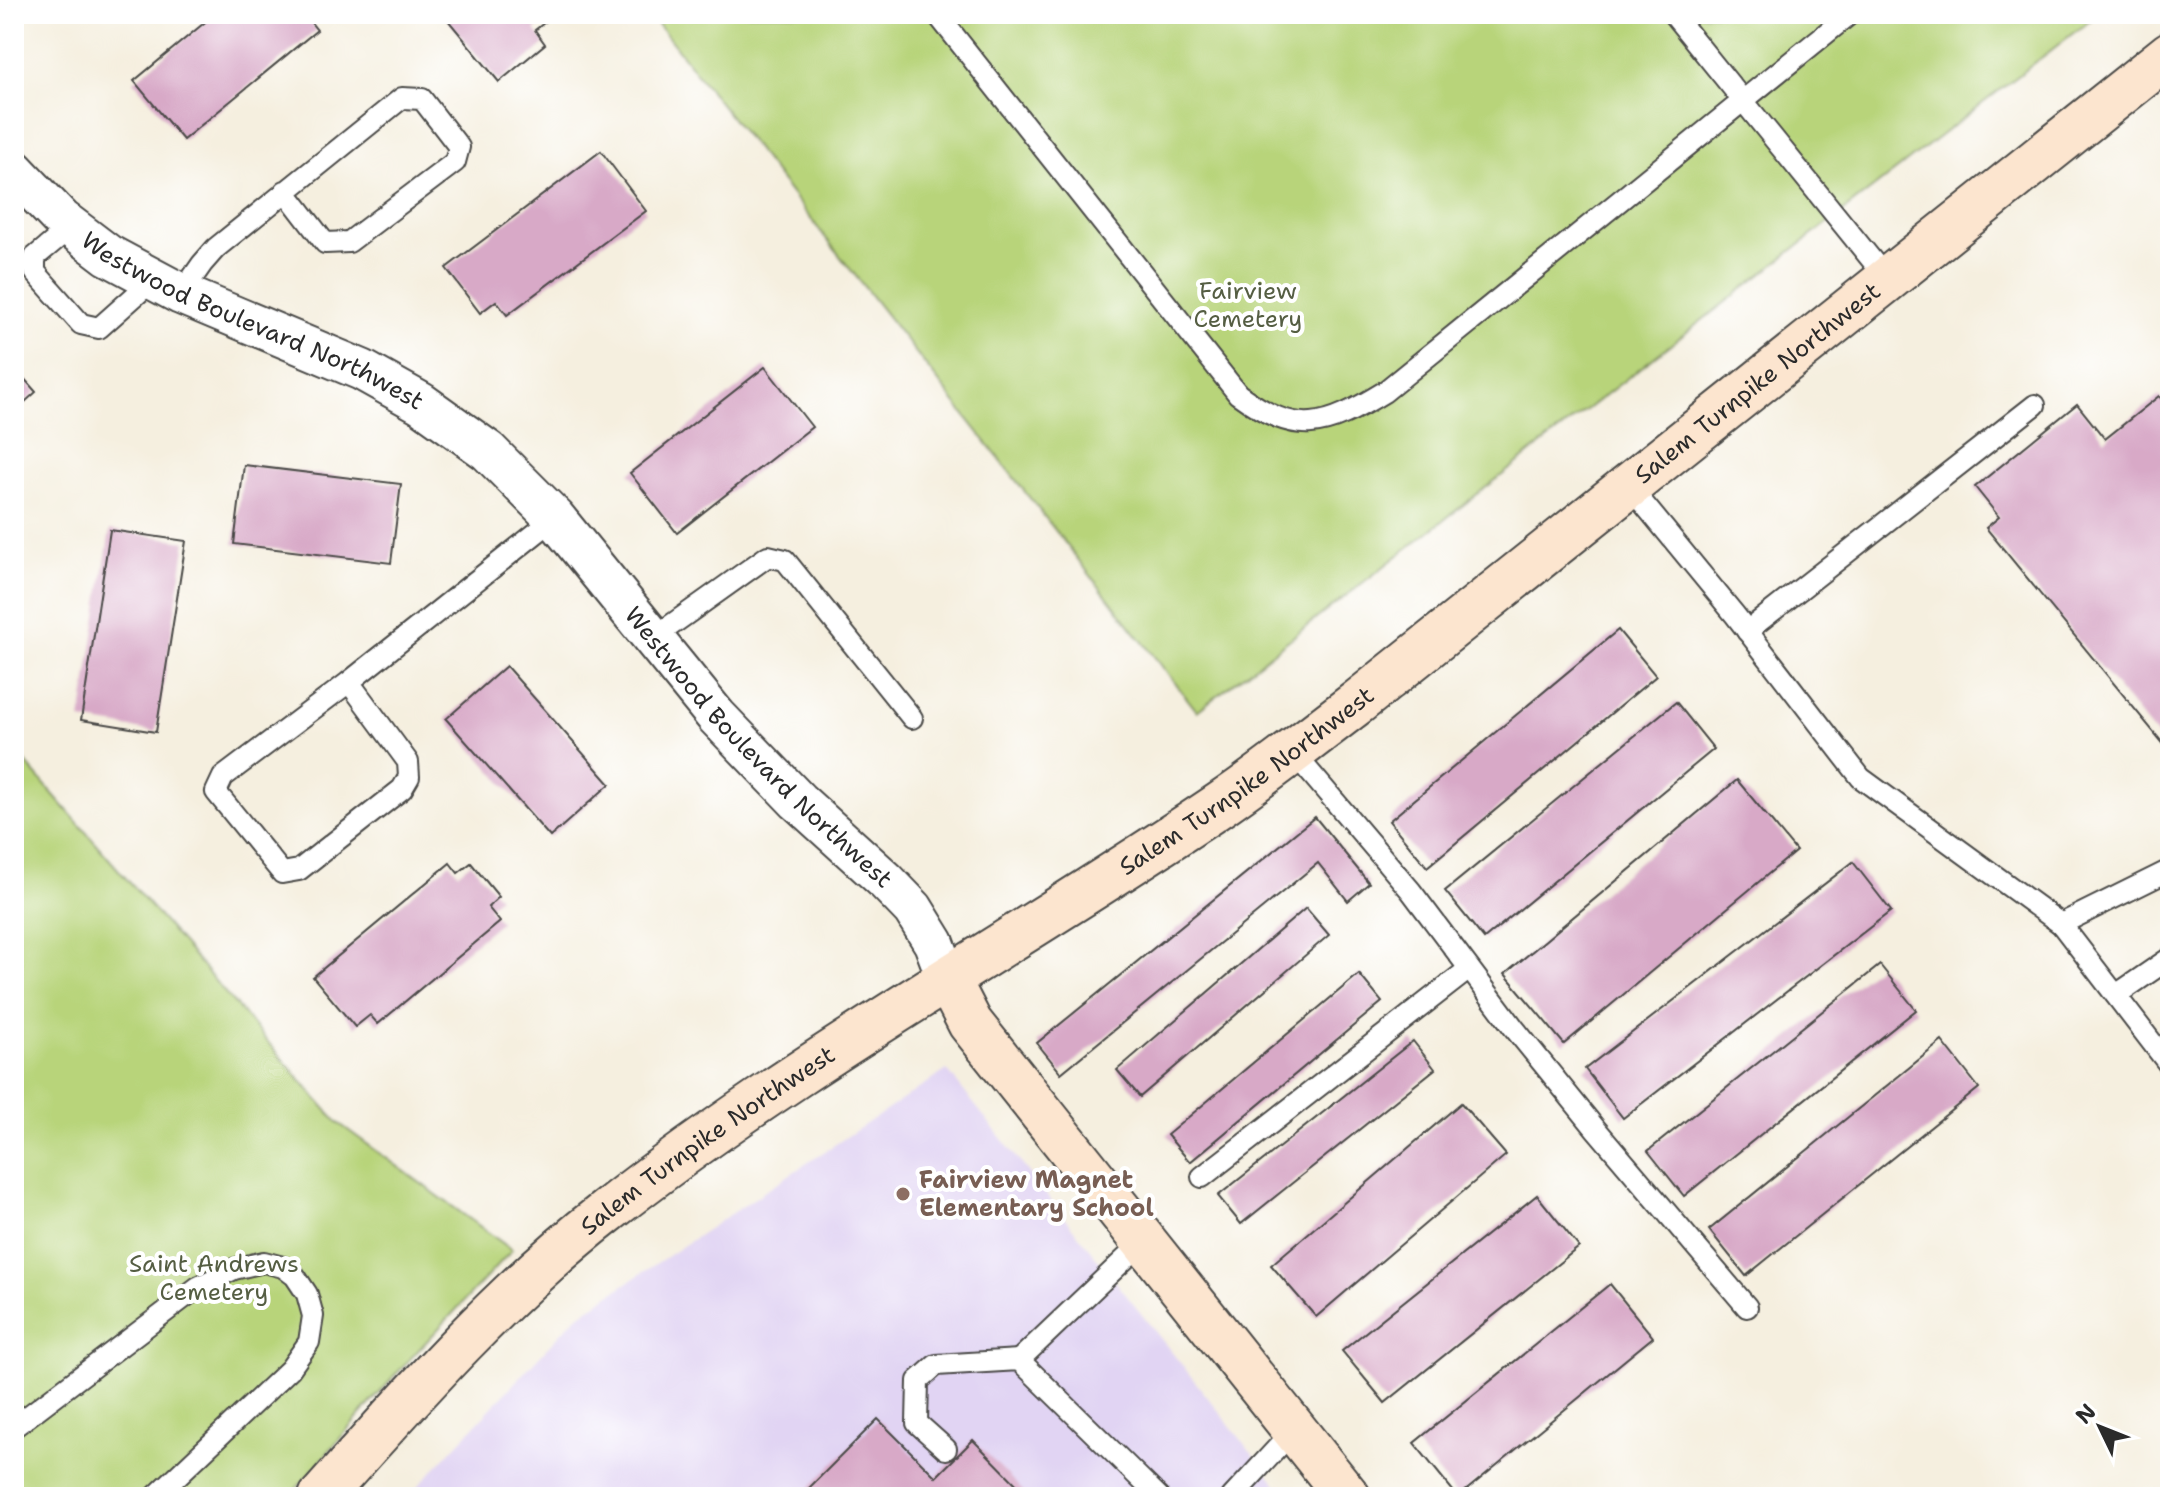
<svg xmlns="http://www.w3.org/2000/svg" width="2184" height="1511" font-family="'Shantell Sans',sans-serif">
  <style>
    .built { fill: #e1d4f3 }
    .green { fill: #b8d47a; stroke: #728052; stroke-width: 2 }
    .building { fill: #d8a9c7 }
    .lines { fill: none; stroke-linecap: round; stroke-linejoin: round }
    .lane-casing { stroke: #494846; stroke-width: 24 }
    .street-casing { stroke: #494846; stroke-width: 44 }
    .secondary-casing { stroke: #494846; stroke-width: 48 }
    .lane { stroke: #fff; stroke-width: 20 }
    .street { stroke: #fff; stroke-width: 40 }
    .secondary { stroke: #fce5cf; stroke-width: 44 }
    .education-dot { fill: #8d6e63; stroke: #fff; stroke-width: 3 }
    .labels { text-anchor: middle; stroke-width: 8; stroke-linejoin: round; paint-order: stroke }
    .park-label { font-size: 24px; fill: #555e43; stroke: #fff }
    .street-label { font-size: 24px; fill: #2b2b2b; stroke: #fff }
    .education-label { font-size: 24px; font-weight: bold; fill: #785e54; stroke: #fff; text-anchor: start }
  </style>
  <rect width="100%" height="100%" fill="#fff"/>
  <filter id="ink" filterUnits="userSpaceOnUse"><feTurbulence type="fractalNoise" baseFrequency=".0125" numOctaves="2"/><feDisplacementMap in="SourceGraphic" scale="16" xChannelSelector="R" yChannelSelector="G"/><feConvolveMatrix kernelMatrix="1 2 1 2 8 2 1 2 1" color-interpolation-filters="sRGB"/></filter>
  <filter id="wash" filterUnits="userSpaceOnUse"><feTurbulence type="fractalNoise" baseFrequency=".006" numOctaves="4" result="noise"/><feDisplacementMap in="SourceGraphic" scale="32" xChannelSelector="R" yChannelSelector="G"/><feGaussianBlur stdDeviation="1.8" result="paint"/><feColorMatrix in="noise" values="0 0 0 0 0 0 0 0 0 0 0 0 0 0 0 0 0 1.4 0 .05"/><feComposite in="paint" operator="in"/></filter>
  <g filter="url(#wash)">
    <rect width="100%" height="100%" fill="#f5efdf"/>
    <!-- built -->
    <polygon class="built" points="947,1070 1287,1497 408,1497 576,1317"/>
    <!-- green -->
    <g class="green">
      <polygon points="650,14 2098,14 1197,711"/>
      <polygon points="14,749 337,1122 512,1250 398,1372 289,1497 14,1497"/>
    </g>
    <g id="blocks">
      <!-- building -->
      <g class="building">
        <polygon points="215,14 304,14 317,30 183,140 134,81"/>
        <polygon points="443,14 544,14 549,19 535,30 545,44 499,82"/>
        <polygon points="601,151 646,211 507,315 496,301 480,313 446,268"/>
        <polygon points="14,367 36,392 14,412"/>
        <polygon points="765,367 812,427 677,533 630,473"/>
        <polygon points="2159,396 2170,410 2170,752 1986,528 1999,517 1975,487 2077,404 2105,439"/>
        <polygon points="244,465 401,484 391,563 234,544"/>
        <polygon points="110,530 186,541 156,732 81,720"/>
        <polygon points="1618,630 1656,676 1427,867 1389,821"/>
        <polygon points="506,666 610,784 550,837 446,719"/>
        <polygon points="1676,702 1714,749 1484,939 1445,891"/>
        <polygon points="1737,780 1796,851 1564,1044 1505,974"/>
        <polygon points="1315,817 1369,883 1348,901 1318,863 1061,1073 1037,1043"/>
        <polygon points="1853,862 1891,911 1623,1118 1585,1069"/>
        <polygon points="450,863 458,873 471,863 499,897 488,907 500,922 378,1024 370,1015 355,1027 313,977"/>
        <polygon points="1306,908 1329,935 1140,1097 1117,1070"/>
        <polygon points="1880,965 1916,1010 1684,1196 1648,1151"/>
        <polygon points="1359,974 1382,1002 1190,1162 1167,1135"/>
        <polygon points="1413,1041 1435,1069 1241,1224 1218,1196"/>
        <polygon points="1942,1041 1979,1088 1746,1276 1709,1230"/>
        <polygon points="1461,1103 1506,1155 1316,1317 1271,1265"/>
        <polygon points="1537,1195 1579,1247 1385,1403 1342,1351"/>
        <polygon points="1610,1284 1653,1337 1458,1497 1414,1443"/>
        <polygon points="878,1419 936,1477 973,1440 1026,1494 1024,1497 800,1497"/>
      </g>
    </g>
  </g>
  <g filter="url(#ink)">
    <use href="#blocks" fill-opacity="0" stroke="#494846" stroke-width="2"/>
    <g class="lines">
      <!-- lane casing -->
      <g class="lane-casing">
        <g id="lane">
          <path d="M 937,14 L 1238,394 C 1298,438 1325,428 1384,392 L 1850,14"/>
          <polyline points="1673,14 1888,280"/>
          <polyline points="71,227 35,257 35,272 81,324 99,328 154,279"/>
          <polyline points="181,294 202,264 216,248 402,98 422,99 459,147 455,162 349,242 325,243 285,191"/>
          <polyline points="1629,486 1735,615 1861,778 2061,924 2170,1066"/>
          <polyline points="1747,631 2035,405"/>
          <polyline points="653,638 768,556 785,560 912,718"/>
          <polyline points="349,682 223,777 216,792 282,873 299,870 402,789 409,777 408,762 349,682 555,518"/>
          <polyline points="1292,751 1411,891 1514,1028 1595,1128 1747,1307"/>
          <polyline points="2061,924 2170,870"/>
          <polyline points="2116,995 2170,958"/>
          <polyline points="1202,1177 1469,969"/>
          <polyline points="1019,1360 1144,1241"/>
          <polyline points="14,1427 198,1287 234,1269 264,1262 283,1267 295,1276 307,1294 313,1316 309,1342 290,1369 155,1497"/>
          <polyline points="946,1449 917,1423 918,1381 936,1365 1019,1360 1159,1497"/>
          <polyline points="1232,1497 1294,1430"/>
        </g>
      </g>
      <!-- street casing -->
      <g class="street-casing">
        <g id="street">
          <path id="s1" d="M 14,170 L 62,220 L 108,255 L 181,294 L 362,370 L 421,403 L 488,451 L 555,518 L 716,716 L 798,801 L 885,880 L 913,909 L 934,943 L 948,980"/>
        </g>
      </g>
      <!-- secondary casing -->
      <g class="secondary-casing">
        <g id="secondary">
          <polyline points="948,980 970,1023 1348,1497"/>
          <path id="s2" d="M 321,1497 C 411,1396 499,1296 605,1213 C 799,1060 1017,942 1221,804 C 1268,772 1313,736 1358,702 L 2170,54"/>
        </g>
      </g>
      <!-- lane -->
      <use href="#lane" class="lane"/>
      <!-- street -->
      <use href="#street" class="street"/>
      <!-- secondary -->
      <use href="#secondary" class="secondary"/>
    </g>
  </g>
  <!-- markers -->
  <circle class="education-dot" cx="903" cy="1194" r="8"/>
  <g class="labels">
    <!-- park labels -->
    <g class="park-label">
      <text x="1248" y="299">Fairview<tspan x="1248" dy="28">Cemetery</tspan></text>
      <text x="214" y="1272">Saint Andrews<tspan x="214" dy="28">Cemetery</tspan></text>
    </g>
    <!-- street labels -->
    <g class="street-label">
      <text dy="8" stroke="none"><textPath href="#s1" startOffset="286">Westwood Boulevard Northwest</textPath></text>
      <text dy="8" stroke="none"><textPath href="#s2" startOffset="1824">Salem Turnpike Northwest</textPath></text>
      <text dy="8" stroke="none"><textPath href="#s1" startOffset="958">Westwood Boulevard Northwest</textPath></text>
      <text dy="8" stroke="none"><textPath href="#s2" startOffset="1176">Salem Turnpike Northwest</textPath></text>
      <text dy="8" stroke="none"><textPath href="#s2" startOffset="528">Salem Turnpike Northwest</textPath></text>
    </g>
    <!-- education labels -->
    <g class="education-label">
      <text x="919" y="1188">Fairview Magnet<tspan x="919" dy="28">Elementary School</tspan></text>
    </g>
  </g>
  <!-- margin -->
  <rect width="2184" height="1511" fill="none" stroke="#fff" stroke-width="48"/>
  <!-- north arrow -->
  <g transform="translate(2100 1427) rotate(313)" stroke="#ffffff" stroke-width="6" paint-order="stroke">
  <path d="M0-6L14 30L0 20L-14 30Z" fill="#2b2b2b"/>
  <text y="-12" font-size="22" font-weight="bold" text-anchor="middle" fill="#2b2b2b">N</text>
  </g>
</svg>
